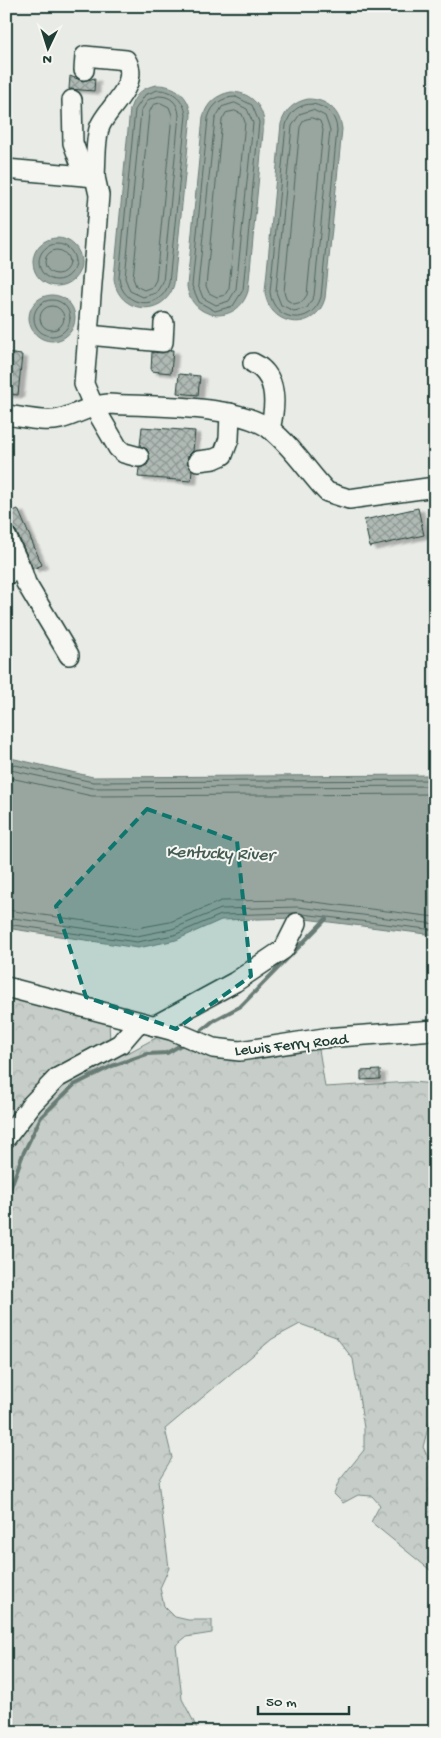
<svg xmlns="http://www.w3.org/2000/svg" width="441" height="1738" font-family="'Gochi Hand',sans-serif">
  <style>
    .forest { fill: url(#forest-crowns); stroke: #73867e }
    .water { fill: #99a6a0; stroke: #687c75 }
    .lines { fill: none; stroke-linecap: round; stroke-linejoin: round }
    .shore { stroke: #50675f; stroke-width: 1 }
    .stream { stroke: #687c75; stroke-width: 4 }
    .building { fill: url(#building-cross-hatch); stroke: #1f3d34; filter: url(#shadow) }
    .minor-casing { stroke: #1f3d34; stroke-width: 22 }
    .minor { stroke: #f6f6f2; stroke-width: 19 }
    .marked { fill: #0f766e; fill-opacity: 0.2; stroke: #0f766e; stroke-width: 4; stroke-dasharray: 10 6; stroke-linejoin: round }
    .labels { text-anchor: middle; stroke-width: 4; stroke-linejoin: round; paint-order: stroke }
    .street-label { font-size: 16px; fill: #1f3d34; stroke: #f6f6f2 }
    .water-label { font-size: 18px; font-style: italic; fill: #445c54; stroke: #f6f6f2 }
  </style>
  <defs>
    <pattern id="forest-crowns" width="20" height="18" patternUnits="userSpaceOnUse" patternTransform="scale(1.25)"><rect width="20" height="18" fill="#c7cec9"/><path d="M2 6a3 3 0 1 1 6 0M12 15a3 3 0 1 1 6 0" fill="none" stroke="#aab2ad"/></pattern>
    <pattern id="building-cross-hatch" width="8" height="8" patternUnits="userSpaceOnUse" patternTransform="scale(1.25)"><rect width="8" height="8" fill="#b0bab5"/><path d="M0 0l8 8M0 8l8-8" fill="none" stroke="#8f9894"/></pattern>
    <filter id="shadow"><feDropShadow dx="5.5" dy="3" stdDeviation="1" flood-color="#0004"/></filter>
  </defs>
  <rect width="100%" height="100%" fill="#e9ebe7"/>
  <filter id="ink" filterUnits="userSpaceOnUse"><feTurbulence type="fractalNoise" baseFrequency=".02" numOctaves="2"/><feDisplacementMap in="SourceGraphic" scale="10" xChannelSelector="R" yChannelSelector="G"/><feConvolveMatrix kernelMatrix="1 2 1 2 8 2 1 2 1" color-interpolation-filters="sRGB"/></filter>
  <g filter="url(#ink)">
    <!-- forest -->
    <polygon class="forest" points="6,995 109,1021 110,1042 124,1055 163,1034 218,1059 246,1060 319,1049 325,1087 411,1082 435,1084 435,1421 429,1424 423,1447 435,1472 435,1574 371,1522 380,1505 372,1496 358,1495 343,1503 334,1494 339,1481 364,1450 364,1428 353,1359 336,1337 300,1324 272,1339 165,1429 172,1458 158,1481 169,1568 160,1588 164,1606 175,1617 188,1620 212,1620 212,1633 186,1637 176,1645 182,1699 199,1732 6,1732"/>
    <!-- water -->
    <g class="water">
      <path d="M 157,85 C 176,85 189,96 191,115 L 174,284 C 165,319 117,314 114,278 L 130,109 C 134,95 143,87 157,85 Z"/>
      <path d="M 231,92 C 249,92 262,104 264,122 L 248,291 C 238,326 191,321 187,286 L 203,117 C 207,103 216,95 231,92 Z"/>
      <path d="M 308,99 C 327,99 340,111 342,129 L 325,298 C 316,333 269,328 265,292 L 281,124 C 285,110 294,102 308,99 Z"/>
      <circle cx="57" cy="262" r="24"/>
      <circle cx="52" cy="318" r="23"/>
      <polygon points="6,757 93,777 435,775 435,935 297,918 221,920 176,940 138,948 6,928"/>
    </g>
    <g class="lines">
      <!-- shore -->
      <g class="shore">
        <path d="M 158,90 C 174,90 184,100 186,115 L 169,283 C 161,312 122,308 119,278 L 135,110 L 145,95 Z"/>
        <path d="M 159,96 C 171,96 178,103 179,115 L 163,282 L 156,293 L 143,297 L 130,291 L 125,278 L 141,111 L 148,100 Z"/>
        <path d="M 236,97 L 252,105 L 259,122 L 243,290 L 233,306 L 215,311 L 199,302 L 192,286 L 208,118 C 212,104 222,97 236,97 Z"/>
        <polygon points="161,103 169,107 172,115 156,280 152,287 144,290 136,286 133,278 149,113 153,105"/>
        <polygon points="235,103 247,109 253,123 236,289 229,301 216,305 203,298 198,285 215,119 222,107"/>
        <path d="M 313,104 C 327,107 336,115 337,130 L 321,297 C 312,327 273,322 270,292 L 286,125 C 290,111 299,104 313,104 Z"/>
        <polygon points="313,110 325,116 330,130 314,296 307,308 294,311 281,305 276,292 292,126 300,114"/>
        <polygon points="235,111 242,114 245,122 229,288 225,295 217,297 209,293 206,286 222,120 226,113"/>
        <polygon points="312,118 320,121 323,130 307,295 302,302 294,304 287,300 284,292 300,127 304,120"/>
        <circle cx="57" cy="262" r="18"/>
        <circle cx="57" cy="262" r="12"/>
        <circle cx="52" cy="318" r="18"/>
        <circle cx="52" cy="318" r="12"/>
        <polyline points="6,763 93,782 435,780"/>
        <polyline points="6,769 92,788 435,786"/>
        <polyline points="6,777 92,796 435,794"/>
        <polyline points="6,910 137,928 170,922 221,901 298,900 435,917"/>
        <polyline points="302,914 435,930"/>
        <polyline points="6,917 137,936 172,929 221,909 298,907 435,924"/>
        <polyline points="6,924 137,942 174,935 221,915 293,913"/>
      </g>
      <!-- stream -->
      <g class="stream">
        <polyline points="196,1035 213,1021 241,1006 326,919"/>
        <polyline points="6,1200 23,1154 41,1117 74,1085 112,1066 147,1054 167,1053 186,1042"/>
      </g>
    </g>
    <!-- building -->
    <g class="building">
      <polygon points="70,76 83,81 95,78 94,91 69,89"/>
      <polygon points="170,350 173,350 171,373 151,371 152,352 162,353"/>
      <polygon points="6,353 22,355 18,395 6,394"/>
      <polygon points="179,374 200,376 198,395 177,393"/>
      <polygon points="142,427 195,431 193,451 188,456 187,462 192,470 191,481 138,477 139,468 147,465 150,459 147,449 140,446"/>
      <polygon points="418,508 424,535 370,547 364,520"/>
      <polygon points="18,509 42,565 33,569 16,531 6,521 6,514"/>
      <polygon points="380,1070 380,1079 361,1080 361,1071"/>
    </g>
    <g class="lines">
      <!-- minor casing -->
      <g class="minor-casing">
        <g id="minor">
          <polyline points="72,100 73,143 80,162 95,177 99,195 84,384 93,405 118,448 124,453 139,457"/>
          <path d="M 6,169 L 95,177 C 96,163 95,138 100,126 C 108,107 141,84 126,60 L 85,56 L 84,70"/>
          <polyline points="88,335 163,342 164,323"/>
          <path d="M 253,363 C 278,375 276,405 270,429"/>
          <path d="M 6,415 C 23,417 44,423 60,419 C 79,414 87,406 108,404 C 151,407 237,404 270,429 C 292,446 308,472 327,492 L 349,499 L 435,487"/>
          <polyline points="198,461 214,459 223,455 229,439 230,413"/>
          <polyline points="6,536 21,568"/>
          <polyline points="6,575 21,568 26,583 69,655"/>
          <polyline points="6,987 171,1030 213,1048 240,1051 324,1038 435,1030"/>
          <polyline points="154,1026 235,982 284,949 297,923"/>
          <polyline points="6,1138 32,1104 57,1078 120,1044 138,1023"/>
        </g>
      </g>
      <!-- minor -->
      <use href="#minor" class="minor"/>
    </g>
  </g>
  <!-- marked area -->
  <path class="marked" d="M 147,809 L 237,841 L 251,976 L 176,1029 L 86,997 L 56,906 Z"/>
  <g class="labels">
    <!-- street labels -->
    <g class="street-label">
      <text transform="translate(291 1043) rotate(-6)" y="6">Lewis Ferry Road</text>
    </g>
    <!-- water labels -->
    <g class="water-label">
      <text transform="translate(220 852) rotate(2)" y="6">Kentucky River</text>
    </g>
  </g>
  <!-- margin -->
  <rect width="441" height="1738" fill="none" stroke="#f6f6f2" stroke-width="25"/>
  <rect x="12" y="12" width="416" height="1713" fill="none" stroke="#1f3d34" stroke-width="2" filter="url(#ink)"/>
  <!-- north arrow -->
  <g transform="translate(48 48) rotate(184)" stroke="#f6f6f2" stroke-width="4" paint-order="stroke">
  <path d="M0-4L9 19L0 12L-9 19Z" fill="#1f3d34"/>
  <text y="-8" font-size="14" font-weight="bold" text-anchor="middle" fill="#1f3d34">N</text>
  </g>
  <!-- scale -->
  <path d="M258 1706v8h91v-8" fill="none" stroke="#1f3d34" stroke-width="2.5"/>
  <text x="266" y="1706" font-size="15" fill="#1f3d34" stroke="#f6f6f2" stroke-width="4" paint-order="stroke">50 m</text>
</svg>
